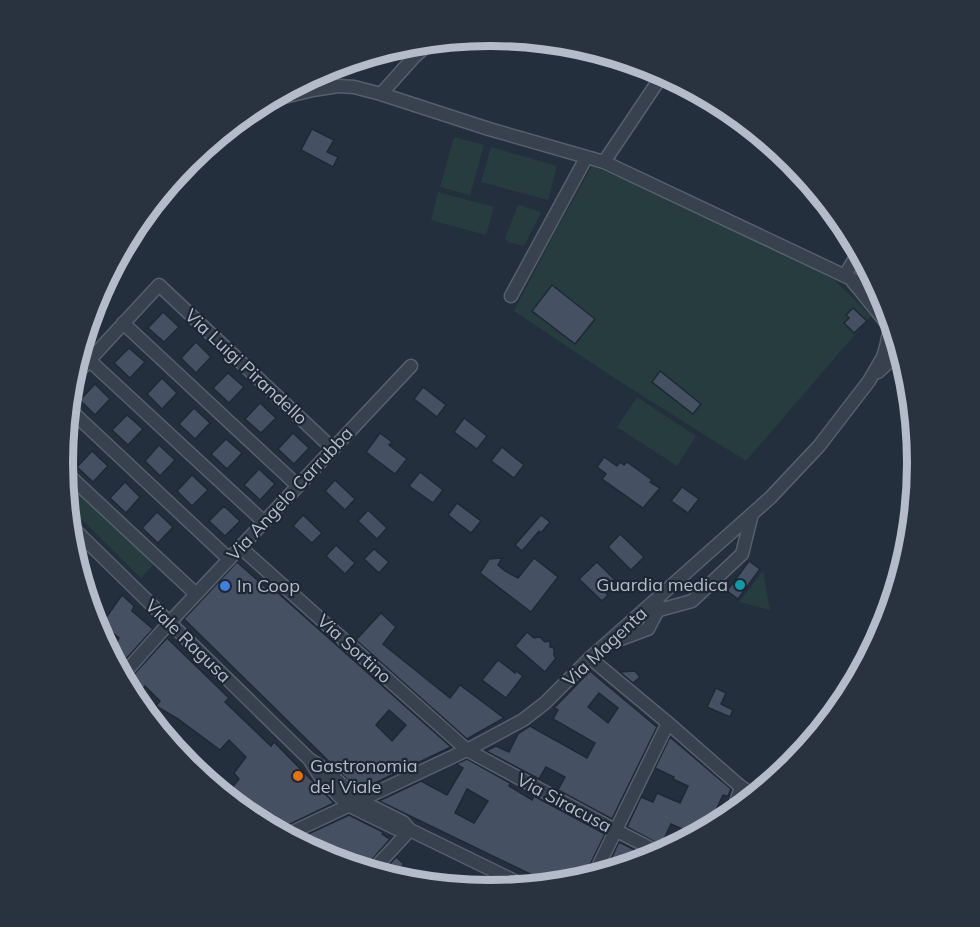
<svg xmlns="http://www.w3.org/2000/svg" width="980" height="927" font-family="Mulish,sans-serif">
  <style>
    .green { fill: #263c3f }
    .building { fill: #455162; stroke: #1f2835; stroke-width: 1.5; fill-rule: evenodd }
    .lines { fill: none; stroke-linecap: round; stroke-linejoin: round }
    .minor-casing { stroke: #565f6c; stroke-width: 15 }
    .minor { stroke: #38414e; stroke-width: 12 }
    .culture-dot { fill: #0f9aa8; stroke: #1d2633; stroke-width: 2 }
    .shop-dot { fill: #3f7fe0; stroke: #1d2633; stroke-width: 2 }
    .food-dot { fill: #e8710a; stroke: #1d2633; stroke-width: 2 }
    .labels { text-anchor: middle; stroke-width: 4.5; stroke-linejoin: round; paint-order: stroke }
    .street-label { font-size: 18px; fill: #b4bcc9; stroke: #1d2633 }
    .poi-label { font-size: 18px; fill: #b4bcc9; stroke: #1d2633; text-anchor: start }
    .rim { fill: none; stroke: #b4bcc9; stroke-width: 8 }
  </style>
  <rect width="100%" height="100%" fill="#242f3e"/>
  <!-- green -->
  <g class="green">
    <polygon points="454,137 484,145 470,195 440,187"/>
    <polygon points="491,147 557,166 548,200 481,182"/>
    <polygon points="592,166 638,185 825,271 871,316 746,461 619,381 514,311 553,236"/>
    <polygon points="438,192 494,207 486,235 431,220"/>
    <polygon points="518,205 541,212 524,246 508,242 505,238"/>
    <polygon points="637,397 696,436 677,466 617,427"/>
    <polygon points="64,480 154,564 141,578 67,505"/>
    <polygon points="763,571 770,610 739,602"/>
  </g>
  <!-- building -->
  <g class="building">
    <polygon points="312,129 334,140 327,152 338,157 333,167 301,150"/>
    <polygon points="552,285 595,319 575,344 532,311"/>
    <polygon points="853,308 867,321 854,333 844,323 849,318 846,315"/>
    <polygon points="163,312 179,327 164,342 148,328"/>
    <polygon points="196,342 211,357 196,373 181,358"/>
    <polygon points="129,348 145,362 130,378 114,363"/>
    <polygon points="660,371 701,404 693,414 652,382"/>
    <polygon points="228,373 244,387 229,403 213,388"/>
    <polygon points="162,378 177,393 162,409 147,394"/>
    <polygon points="95,384 110,399 95,415 80,400"/>
    <polygon points="423,387 446,405 437,417 414,399"/>
    <polygon points="260,403 276,418 261,433 245,419"/>
    <polygon points="194,408 210,423 195,439 179,424"/>
    <polygon points="127,415 143,429 128,445 112,430"/>
    <polygon points="464,418 487,436 477,449 454,432"/>
    <polygon points="66,427 76,436 64,448 65,434"/>
    <polygon points="293,433 309,448 294,464 278,449"/>
    <polygon points="380,433 392,442 389,445 407,459 395,474 366,452"/>
    <polygon points="226,439 242,453 227,469 211,454"/>
    <polygon points="159,445 175,460 160,476 145,461"/>
    <polygon points="502,447 524,465 514,478 491,461"/>
    <polygon points="92,451 108,466 93,482 77,467"/>
    <polygon points="604,457 617,466 620,462 624,465 627,462 652,480 650,482 660,488 643,508 602,479 606,474 597,467"/>
    <polygon points="259,469 275,484 260,500 244,485"/>
    <polygon points="420,472 443,490 433,503 409,486"/>
    <polygon points="192,475 208,490 192,506 177,491"/>
    <polygon points="335,480 355,499 345,510 325,491"/>
    <polygon points="125,482 140,497 126,513 110,498"/>
    <polygon points="682,487 699,499 688,513 671,501"/>
    <polygon points="457,503 481,521 471,533 448,515"/>
    <polygon points="224,506 240,521 225,536 209,521"/>
    <polygon points="368,510 387,528 377,539 358,521"/>
    <polygon points="157,512 173,527 158,543 142,528"/>
    <polygon points="303,515 322,533 312,543 293,526"/>
    <polygon points="541,515 550,522 541,533 539,531 522,551 515,545"/>
    <polygon points="620,534 644,557 631,570 608,547"/>
    <polygon points="336,545 355,563 345,574 326,556"/>
    <polygon points="374,549 389,562 379,573 364,559"/>
    <polygon points="502,558 498,565 505,571 518,578 534,558 558,577 531,612 480,573 489,559"/>
    <polygon points="749,561 760,569 738,599 727,591"/>
    <path d="M 237,562 L 271,592 L 273,589 L 278,593 L 451,747 L 360,790 L 356,788 L 184,619 ZM 389,710 L 406,725 L 392,741 L 376,725 Z"/>
    <polygon points="597,562 615,580 604,591 608,595 602,601 579,579"/>
    <polygon points="122,595 134,606 132,611 153,629 117,669 110,656 119,638 107,628 105,619"/>
    <polygon points="381,613 396,627 383,644 450,698 460,685 504,718 467,739 356,640"/>
    <polygon points="527,632 534,638 540,637 545,642 550,641 550,647 554,648 554,656 556,658 545,672 515,646"/>
    <polygon points="167,638 229,698 225,702 271,746 274,742 334,803 286,826 283,822 274,829 247,806 242,811 225,796 239,779 234,773 246,757 229,740 220,750 178,719 156,706 160,701 145,686 138,694 125,684"/>
    <polygon points="498,660 515,673 516,671 523,676 506,698 482,680"/>
    <path d="M 590,671 L 657,727 L 612,819 L 558,790 L 565,777 L 546,767 L 539,779 L 486,751 L 496,746 L 509,752 L 518,734 L 530,726 L 587,758 L 595,743 L 553,719 L 558,710 L 554,708 ZM 599,693 L 618,708 L 608,723 L 588,707 Z"/>
    <polygon points="635,671 640,677 633,683 620,672"/>
    <polygon points="716,688 726,693 721,704 733,710 730,717 707,707"/>
    <polygon points="670,737 731,789 728,796 723,795 710,823 716,825 698,835 694,833 693,834 671,824 664,839 671,843 668,849 627,827 641,797 653,802 657,793 680,803 688,786 673,779 674,777 655,768"/>
    <polygon points="192,751 204,761 195,772 184,761"/>
    <path d="M 467,759 L 510,783 L 509,786 L 532,800 L 534,796 L 605,834 L 586,873 L 585,879 L 573,883 L 553,885 L 379,801 L 421,781 L 447,795 L 463,768 L 456,764 ZM 467,789 L 488,801 L 474,823 L 455,813 Z"/>
    <polygon points="349,815 383,832 382,834 390,839 363,870 326,858 293,841"/>
    <polygon points="619,842 653,859 604,874"/>
    <polygon points="396,857 404,864 390,878 380,875"/>
    <polygon points="423,871 433,880 438,874 452,887 411,883"/>
  </g>
  <g class="lines">
    <!-- minor casing -->
    <g class="minor-casing">
      <g id="minor">
        <polyline points="381,94 415,56 431,42"/>
        <polyline points="263,102 313,90 338,86 354,87 381,94 489,129 604,162 881,293"/>
        <polyline points="604,162 663,74"/>
        <polyline points="845,275 859,252"/>
        <polyline points="853,282 859,289 889,326"/>
        <polyline points="511,296 586,158"/>
        <polyline points="123,323 298,486"/>
        <polyline points="89,360 264,522"/>
        <polyline points="878,372 892,359 901,353"/>
        <polyline points="71,380 159,285 333,449"/>
        <polyline points="68,408 229,559"/>
        <polyline points="63,470 196,594"/>
        <polyline points="68,523 309,759 329,772 351,794 367,804 403,822 410,830"/>
        <polyline points="240,547 467,750 617,831 662,854"/>
        <polyline points="74,558 86,541"/>
        <polyline points="641,615 692,601 742,554 752,514"/>
        <polyline points="613,642 648,629 660,606"/>
        <polyline points="590,658 668,723 741,787 756,796"/>
        <polyline points="121,677 169,623 411,366"/>
        <polyline points="311,762 321,778 348,805 397,829 410,830 527,887"/>
        <polyline points="732,815 741,787"/>
        <polyline points="284,836 467,750 523,720 545,703 590,658 770,498 819,446 869,381 883,357 886,347 890,329"/>
        <polyline points="371,872 410,830"/>
        <polyline points="593,877 668,723"/>
      </g>
    </g>
    <!-- minor -->
    <use href="#minor" class="minor"/>
  </g>
  <!-- markers -->
  <circle class="culture-dot" cx="740" cy="585" r="6"/>
  <circle class="shop-dot" cx="225" cy="586" r="6"/>
  <circle class="food-dot" cx="298" cy="776" r="6"/>
  <g class="labels">
    <!-- street labels -->
    <g class="street-label">
      <text transform="translate(246 367) rotate(43)" y="6">Via Luigi Pirandello</text>
      <text transform="translate(290 494) rotate(-47)" y="6">Via Angelo Carrubba</text>
      <text transform="translate(188 641) rotate(44)" y="6">Viale Ragusa</text>
      <text transform="translate(605 647) rotate(-43)" y="6">Via Magenta</text>
      <text transform="translate(354 649) rotate(42)" y="6">Via Sortino</text>
      <text transform="translate(564 803) rotate(28)" y="6">Via Siracusa</text>
    </g>
    <!-- poi labels -->
    <g class="poi-label">
      <text x="728" y="591" text-anchor="end">Guardia medica</text>
      <text x="237" y="592">In Coop</text>
      <text x="310" y="772">Gastronomia<tspan x="310" dy="21">del Viale</tspan></text>
    </g>
  </g>
  <!-- crop -->
  <path d="M0 0H980V927H0ZM73 463a417 417 0 1 1 834 0a417 417 0 1 1-834 0Z" fill="#29323f" fill-rule="evenodd"/>
  <path class="rim" d="M73 463a417 417 0 1 1 834 0a417 417 0 1 1-834 0Z"/>
</svg>
